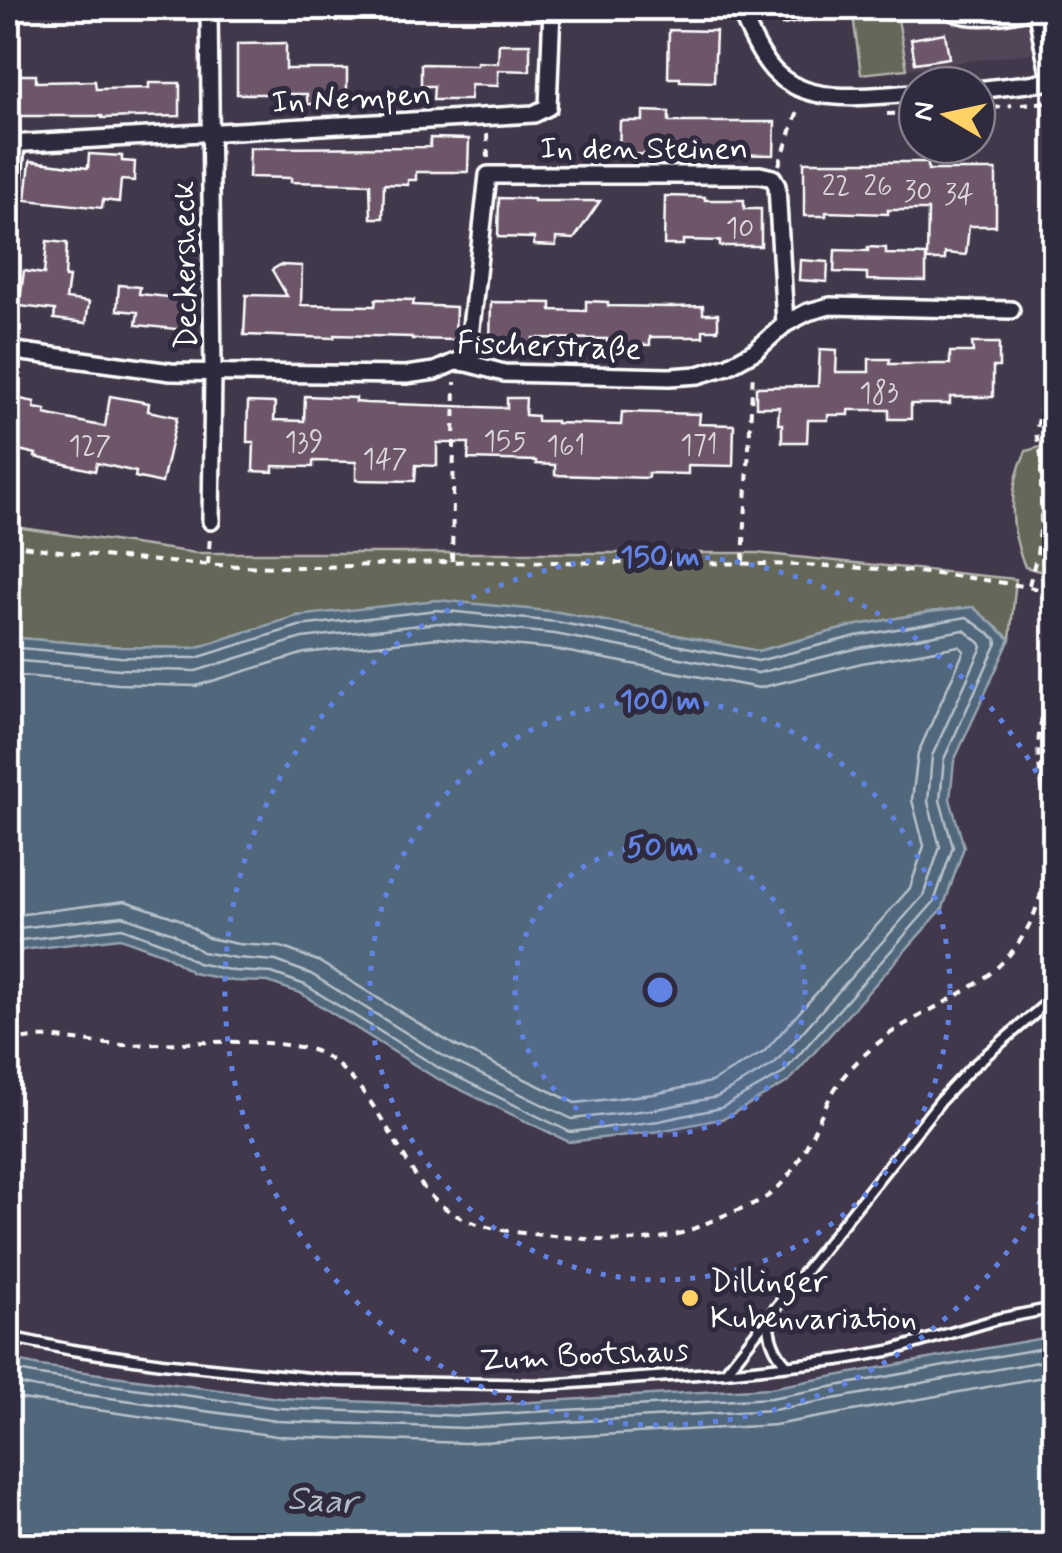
<svg xmlns="http://www.w3.org/2000/svg" width="1062" height="1553" font-family="Mynerve,sans-serif">
  <style>
    .built { fill: #534558 }
    .green { fill: #656758; stroke: #b2b3ac; stroke-width: 2.5 }
    .water { fill: #51677c; stroke: #97a4b0; stroke-width: 2.5 }
    .lines { fill: none; stroke-linecap: round; stroke-linejoin: round }
    .shore { stroke: #b9c2cb; stroke-width: 2.5 }
    .building { fill: #6d576b; stroke: #fff; stroke-width: 2.5 }
    .service-casing { stroke: #fff; stroke-width: 15 }
    .minor-casing { stroke: #fff; stroke-width: 22 }
    .path { stroke: #fff; stroke-width: 4; stroke-dasharray: 8 8; stroke-linecap: butt }
    .service { stroke: #2f2a3d; stroke-width: 8 }
    .minor { stroke: #2f2a3d; stroke-width: 15 }
    .ring { fill: none; stroke: #6183e4; stroke-width: 5; stroke-dasharray: 5 10 }
    .poi-dot { fill: #ffd166; stroke: #2f2a3d; stroke-width: 4 }
    .labels { text-anchor: middle; stroke-width: 10; stroke-linejoin: round; paint-order: stroke }
    .number-label { font-size: 28px; fill: #dad5da }
    .street-label { font-size: 32px; fill: #fff; stroke: #2f2a3d }
    .poi-label { font-size: 32px; fill: #fff; stroke: #2f2a3d; text-anchor: start }
    .water-label { font-size: 35px; font-style: italic; fill: #b1bbc4; stroke: #2f2a3d }
    .centre { fill: #6183e4; stroke: #2f2a3d; stroke-width: 5 }
    .ring-label { font-size: 30px; text-anchor: middle; font-weight: bold; fill: #6183e4; stroke: #2f2a3d; stroke-width: 10; stroke-linejoin: round; paint-order: stroke }
  </style>
  <rect width="100%" height="100%" fill="#42384b"/>
  <filter id="ink" filterUnits="userSpaceOnUse"><feTurbulence type="fractalNoise" baseFrequency=".01" numOctaves="2"/><feDisplacementMap in="SourceGraphic" scale="20" xChannelSelector="R" yChannelSelector="G"/><feConvolveMatrix kernelMatrix="1 2 1 2 8 2 1 2 1" color-interpolation-filters="sRGB"/></filter>
  <g filter="url(#ink)">
    <!-- built -->
    <polygon class="built" points="896,8 1054,8 1054,50 907,69"/>
    <!-- green -->
    <g class="green">
      <polygon points="852,8 896,8 907,69 861,74"/>
      <path d="M 1054,443 L 1054,575 L 1025,567 C 1009,529 1008,488 1026,451 Z"/>
      <polygon points="8,526 196,553 756,553 1016,579 1010,639 973,607 930,612 853,626 758,651 558,612 297,616 195,648 121,647 8,637"/>
    </g>
    <!-- water -->
    <g class="water">
      <polygon points="437,600 558,612 758,651 853,626 930,612 973,607 1010,639 954,761 950,799 964,847 943,908 788,1082 725,1118 660,1131 569,1142 434,1077 300,993 268,982 233,981 193,973 164,954 120,938 23,950 8,962 8,637 121,647 195,648 297,616"/>
      <polygon points="1054,1336 1054,1545 8,1545 8,1359 40,1366 279,1398 463,1406 770,1388"/>
    </g>
    <g class="lines">
      <!-- shore -->
      <g class="shore">
        <polyline points="8,647 120,657 196,658 299,626 437,610 557,622 758,661 856,636 967,617 996,639 997,643 944,759 940,800 953,847 934,902 782,1074 721,1108 659,1121 570,1132 439,1068 305,985 272,973 234,971 197,963 168,945 122,928 21,940 8,949"/>
        <polyline points="8,660 120,669 196,671 302,638 438,623 555,634 758,673 859,648 964,630 980,643 982,647 932,756 928,802 940,847 923,896 774,1064 717,1097 657,1109 572,1119 445,1057 311,974 276,961 236,958 202,952 173,933 123,916 19,928 8,933"/>
        <polyline points="8,675 119,684 196,686 305,653 438,638 553,649 759,688 862,663 959,646 964,651 918,753 912,800 924,846 910,888 764,1052 711,1082 654,1094 575,1103 452,1044 318,961 281,947 238,944 208,938 179,919 125,901 8,916"/>
        <polyline points="8,1369 39,1375 278,1408 463,1416 771,1398 1054,1346"/>
        <polyline points="8,1382 37,1388 277,1421 464,1428 773,1410 1054,1359"/>
        <polyline points="8,1397 276,1436 464,1443 775,1425 1054,1375"/>
      </g>
    </g>
    <!-- building -->
    <g class="building">
      <polygon points="779,8 832,8 833,16 782,25"/>
      <polygon points="669,30 716,31 714,82 680,81 680,78 668,78"/>
      <polygon points="945,33 949,58 915,63 911,39"/>
      <polygon points="286,43 286,69 347,69 347,104 307,104 307,94 237,94 237,44"/>
      <polygon points="499,44 530,44 530,71 498,70 498,86 471,85 470,100 433,100 434,86 421,86 421,64 477,65 477,62 498,63"/>
      <polygon points="8,75 36,75 36,82 95,81 96,89 149,88 149,83 180,83 180,116 102,118 102,116 8,116"/>
      <polygon points="643,111 669,112 669,122 775,122 774,155 713,154 713,159 674,158 674,155 619,154 620,121 643,121"/>
      <polygon points="430,138 469,139 468,172 416,172 416,180 408,180 408,185 384,184 383,218 371,218 370,184 291,182 291,178 249,177 250,148 430,147"/>
      <polygon points="89,154 122,156 122,161 135,162 134,181 121,180 119,202 103,200 102,208 26,200 30,161 88,168"/>
      <polygon points="804,162 928,162 928,170 996,170 996,226 969,226 966,255 945,253 945,260 927,260 928,210 888,210 888,214 826,212 826,216 804,216"/>
      <polygon points="665,196 705,197 705,200 744,200 744,209 761,209 761,246 720,246 720,241 683,240 683,245 664,245"/>
      <polygon points="499,198 534,199 534,201 600,201 574,239 556,238 556,246 534,245 534,238 498,237"/>
      <polygon points="47,241 67,243 65,277 69,277 66,299 89,302 86,323 54,319 55,310 19,306 24,271 44,274"/>
      <polygon points="868,247 886,248 886,254 926,255 926,281 867,280 867,273 834,272 835,250 868,251"/>
      <polygon points="800,260 828,262 827,282 799,280"/>
      <polygon points="280,265 302,266 301,305 375,306 376,299 414,300 413,305 456,307 455,340 412,339 412,337 334,335 334,338 244,335 246,295 287,296 272,270"/>
      <polygon points="119,285 140,287 139,294 188,299 185,330 136,325 138,312 117,310"/>
      <polygon points="586,301 608,302 608,306 672,307 703,306 703,314 718,314 718,330 703,330 703,337 650,337 650,345 607,344 607,339 533,338 533,343 490,342 491,302 551,303 551,310 586,311"/>
      <polygon points="972,343 999,343 999,367 993,367 993,397 950,397 950,404 911,404 911,419 889,419 889,410 849,410 849,415 828,415 828,420 808,420 807,442 782,442 782,424 778,424 779,407 756,407 756,387 818,386 820,349 837,350 836,372 869,372 869,359 890,359 889,364 950,364 950,352 973,352"/>
      <polygon points="110,396 149,403 148,411 177,417 162,483 135,477 136,472 97,463 95,471 35,457 36,454 15,449 16,445 8,443 8,409 10,397 35,402 34,408 46,410 45,414 105,427"/>
      <polygon points="305,396 356,398 356,402 366,403 507,408 507,398 526,398 525,415 537,416 537,421 556,421 556,423 621,425 622,412 700,414 699,424 734,425 733,466 688,465 688,474 648,473 648,478 555,475 555,465 536,464 536,461 468,459 469,443 437,443 437,466 416,465 415,481 356,480 356,462 313,461 313,467 273,466 273,472 253,471 254,442 247,442 248,402 275,403 274,420 304,421"/>
    </g>
    <g class="lines">
      <!-- service casing -->
      <g class="service-casing">
        <g id="service">
          <path d="M 947,8 L 952,15 C 979,26 1018,17 1046,8"/>
          <polyline points="1033,12 1047,81"/>
          <path d="M 769,1316 C 768,1335 774,1352 787,1365"/>
          <polyline points="8,1337 72,1350 162,1363 338,1381 545,1385 725,1372 839,1360 893,1350 998,1319 1054,1308"/>
          <polyline points="725,1372 941,1100 970,1069 1054,997"/>
        </g>
      </g>
      <!-- minor casing -->
      <g class="minor-casing">
        <g id="minor">
          <polyline points="209,8 213,374 211,521"/>
          <path d="M 739,8 C 748,28 758,53 773,70 C 809,108 870,95 917,93"/>
          <polyline points="977,90 1054,81"/>
          <polyline points="8,144 534,114 548,107 552,8"/>
          <polyline points="8,243 16,144"/>
          <polyline points="8,350 171,372 406,375 435,371 455,362 467,363 504,373 670,377 698,375 728,366 755,351 785,324 808,312 830,306 1011,310"/>
          <polyline points="467,363 488,175 760,175 773,178 777,186 785,324"/>
        </g>
      </g>
      <!-- path -->
      <g class="path">
        <polyline points="926,79 971,74"/>
        <polyline points="1021,104 1054,102"/>
        <polyline points="977,111 1012,105"/>
        <polyline points="887,114 917,113"/>
        <polyline points="487,134 488,160"/>
        <polyline points="779,165 799,108"/>
        <path d="M 8,544 C 110,559 215,568 318,567 C 361,566 404,563 448,562 C 511,560 574,563 638,563 C 776,563 918,564 1054,592"/>
        <polyline points="452,561 455,382"/>
        <polyline points="743,561 753,371"/>
        <polyline points="208,564 210,536"/>
        <polyline points="1029,585 1037,554 1041,523 1041,455 1036,433 1042,403"/>
        <path d="M 8,1043 C 48,1030 87,1045 127,1045 C 178,1044 227,1039 278,1044 C 293,1046 308,1047 322,1054 C 358,1076 381,1117 402,1153 C 412,1170 421,1188 437,1202 C 468,1228 504,1231 542,1235 C 589,1239 639,1247 685,1232 C 699,1227 713,1220 727,1214 C 740,1209 756,1204 768,1196 C 813,1162 816,1101 854,1065 C 864,1054 877,1044 888,1035 C 933,1004 984,991 1017,945 C 1044,908 1050,861 1046,816 C 1041,770 1028,734 1054,691"/>
      </g>
      <!-- service -->
      <use href="#service" class="service"/>
      <!-- minor -->
      <use href="#minor" class="minor"/>
    </g>
  </g>
  <!-- distance rings -->
  <circle cx="660" cy="990" r="145" fill="#6183e4" fill-opacity=".12"/>
  <g class="ring">
    <circle cx="660" cy="990" r="145"/>
    <circle cx="660" cy="990" r="290"/>
    <path d="M1054 1174A435 435 0 1 1 1054 806"/>
  </g>
  <!-- markers -->
  <circle class="poi-dot" cx="690" cy="1298" r="10"/>
  <g class="labels">
    <!-- number labels -->
    <g class="number-label">
      <text x="836" y="195">22</text>
      <text x="878" y="195">26</text>
      <text x="918" y="200">30</text>
      <text x="959" y="203">34</text>
      <text x="740" y="237">10</text>
      <text x="879" y="402">183</text>
      <text x="505" y="450">155</text>
      <text x="304" y="451">139</text>
      <text x="699" y="454">171</text>
      <text x="90" y="455">127</text>
      <text x="566" y="455">161</text>
      <text x="385" y="468">147</text>
    </g>
    <!-- street labels -->
    <g class="street-label">
      <text transform="translate(351 97) rotate(-3)" y="11">In Nempen</text>
      <text x="644" y="158">In den Steinen</text>
      <text transform="translate(184 265) rotate(-91)" y="11">Deckersheck</text>
      <text transform="translate(549 345) rotate(2)" y="11">Fischerstraße</text>
      <text transform="translate(584 1354) rotate(-3)" y="11">Zum Bootshaus</text>
    </g>
    <!-- poi labels -->
    <g class="poi-label">
      <text x="710" y="1291">Dillinger<tspan x="710" dy="37">Kubenvariation</tspan></text>
    </g>
    <!-- water labels -->
    <g class="water-label">
      <text transform="translate(322 1499) rotate(4)" y="12">Saar</text>
    </g>
  </g>
  <circle cx="660" cy="990" r="15" class="centre"/>
  <g class="ring-label">
    <text x="660" y="566">150 m</text>
    <text x="660" y="710">100 m</text>
    <text x="660" y="856">50 m</text>
  </g>
  <!-- margin -->
  <rect width="1062" height="1553" fill="none" stroke="#2f2a3d" stroke-width="40"/>
  <rect x="20" y="20" width="1022" height="1513" fill="none" stroke="#fff" stroke-width="4" filter="url(#ink)"/>
  <!-- north arrow -->
  <g transform="translate(947 115) rotate(279)"><circle r="48" fill="#2f2a3d" stroke="#827f8b" stroke-width="2.5"/>
  <path d="M0-8L18 38L0 25L-18 38Z" fill="#ffd166"/>
  <text y="-15" font-size="28" font-weight="bold" text-anchor="middle" fill="#ffffff">N</text>
  </g>
</svg>
